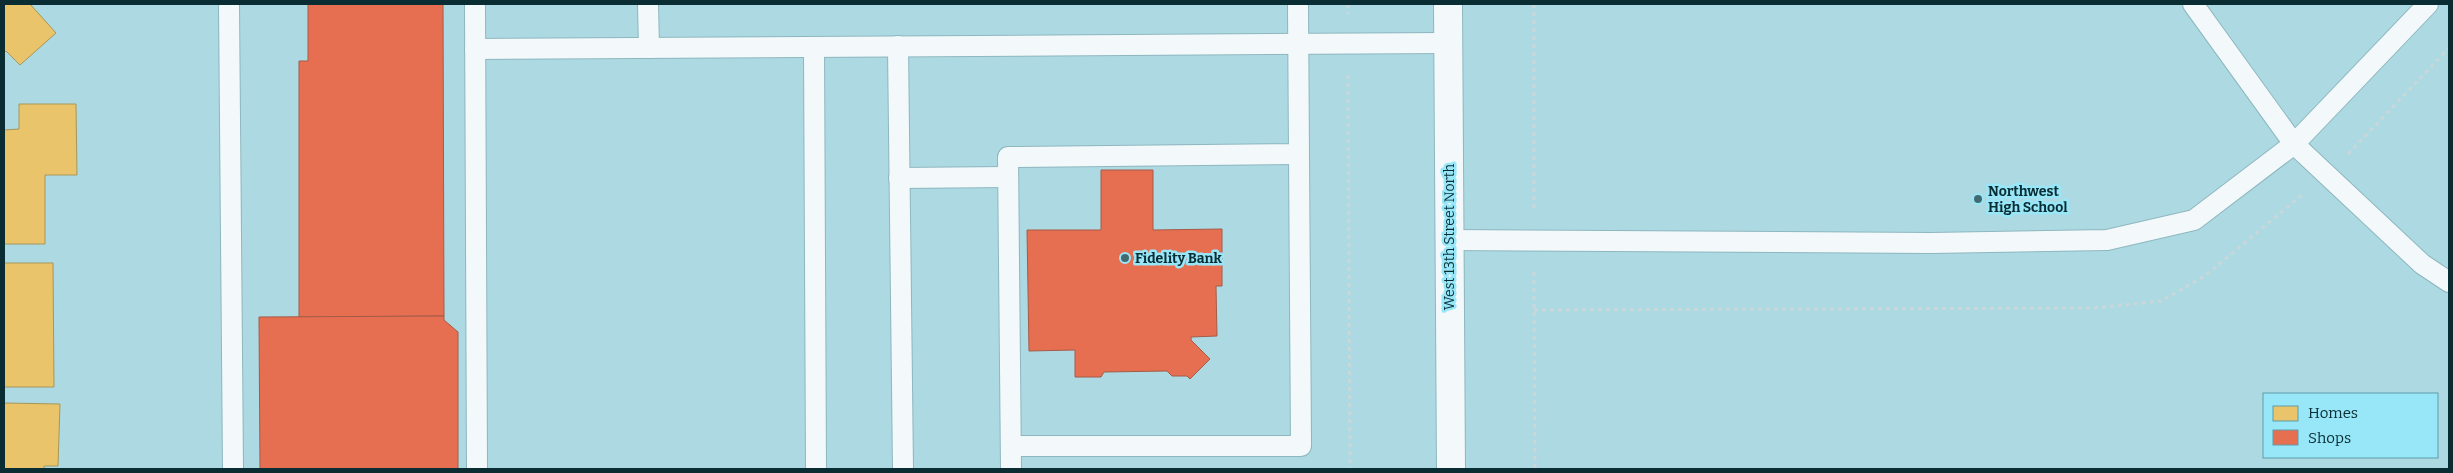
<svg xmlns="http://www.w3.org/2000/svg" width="2453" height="473" font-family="Bitter,serif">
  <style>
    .homes { fill: #e9c46a; stroke: #a6975a }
    .shops { fill: #e76f51; stroke: #a55b48 }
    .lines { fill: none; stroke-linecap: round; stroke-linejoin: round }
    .service-casing { stroke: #8eb7bf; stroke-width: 22 }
    .tertiary-casing { stroke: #8eb7bf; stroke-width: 30 }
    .path { stroke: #c8d7da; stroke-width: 3; stroke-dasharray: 4 4; stroke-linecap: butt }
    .service { stroke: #f3f9fb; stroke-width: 20 }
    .tertiary { stroke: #f3f9fb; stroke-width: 28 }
    .poi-dot { fill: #436971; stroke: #97e7f8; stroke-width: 2 }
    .labels { text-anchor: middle; stroke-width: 5; stroke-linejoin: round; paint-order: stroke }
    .poi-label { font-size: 14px; font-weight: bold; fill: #0a2d34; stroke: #97e7f8; text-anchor: start }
    .street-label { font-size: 14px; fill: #0a2d34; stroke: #97e7f8 }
  </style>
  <rect width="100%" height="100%" fill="#add9e2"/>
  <!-- homes -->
  <g class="homes">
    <polygon points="4,4 30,4 56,33 20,65 6,51 4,53"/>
    <polygon points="19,104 76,104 77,175 45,175 45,244 4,244 4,130 19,129"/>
    <polygon points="4,263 53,263 54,387 4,387"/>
    <polygon points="4,403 60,404 58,466 44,466 44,469 4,469"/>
  </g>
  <!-- shops -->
  <g class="shops">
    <polygon points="308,4 443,4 444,316 299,317 299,61 308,61"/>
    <polygon points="1101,170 1153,170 1153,230 1222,229 1222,286 1216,286 1217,336 1191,337 1191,340 1210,359 1190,379 1187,376 1172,376 1167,371 1104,372 1101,377 1075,377 1075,350 1029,351 1027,230 1101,230"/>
    <polygon points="444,316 444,320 458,332 458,469 260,469 259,317"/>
  </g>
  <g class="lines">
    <!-- service casing -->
    <g class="service-casing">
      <g id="service">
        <polyline points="229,4 233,469"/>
        <polyline points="475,4 477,469"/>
        <polyline points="648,4 649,48"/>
        <polyline points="2193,4 2294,144 2422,264 2449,282"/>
        <polyline points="898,46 903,469"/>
        <polyline points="814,47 816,469"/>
        <polyline points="475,49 1448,43"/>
        <polyline points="899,178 1008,177"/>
        <polyline points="1448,240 1931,243 2107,240 2194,220 2294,144 2428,4"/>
        <polyline points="1011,446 1301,446 1299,154"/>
        <polyline points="1011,469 1008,157 1299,154 1298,4"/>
      </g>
    </g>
    <!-- tertiary casing -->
    <g class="tertiary-casing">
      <polyline id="tertiary" points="1448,4 1451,469"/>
    </g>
    <!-- path -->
    <g class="path">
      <polyline points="1348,4 1348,14"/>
      <polyline points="1534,4 1534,211"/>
      <polyline points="1348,75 1350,469"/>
      <polyline points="2348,154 2449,48"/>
      <polyline points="1534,272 1535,469"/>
      <polyline points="1534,310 2094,308 2161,301 2206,275 2302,195"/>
    </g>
    <!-- service -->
    <use href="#service" class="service"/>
    <!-- tertiary -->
    <use href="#tertiary" class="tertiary"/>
  </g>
  <!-- markers -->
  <g class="poi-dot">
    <circle cx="1978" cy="199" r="5"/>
    <circle cx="1125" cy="258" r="5"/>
  </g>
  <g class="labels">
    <!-- poi labels -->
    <g class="poi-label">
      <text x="1988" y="196">Northwest<tspan x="1988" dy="16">High School</tspan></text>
      <text x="1135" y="263">Fidelity Bank</text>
    </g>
    <!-- street labels -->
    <g class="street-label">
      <text transform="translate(1449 237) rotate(-90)" y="5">West 13th Street North</text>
    </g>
  </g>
  <!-- border -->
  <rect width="2453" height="473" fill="none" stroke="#0a2d34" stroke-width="10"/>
  <!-- legend -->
  <rect x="2263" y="393" width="175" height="65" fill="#97e7f8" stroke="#5f9daa"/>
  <rect x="2273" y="406" width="25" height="15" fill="#e9c46a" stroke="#5f9daa"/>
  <text x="2308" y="418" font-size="15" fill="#0a2d34">Homes</text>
  <rect x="2273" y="430" width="25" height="15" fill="#e76f51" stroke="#5f9daa"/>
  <text x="2308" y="443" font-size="15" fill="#0a2d34">Shops</text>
</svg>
